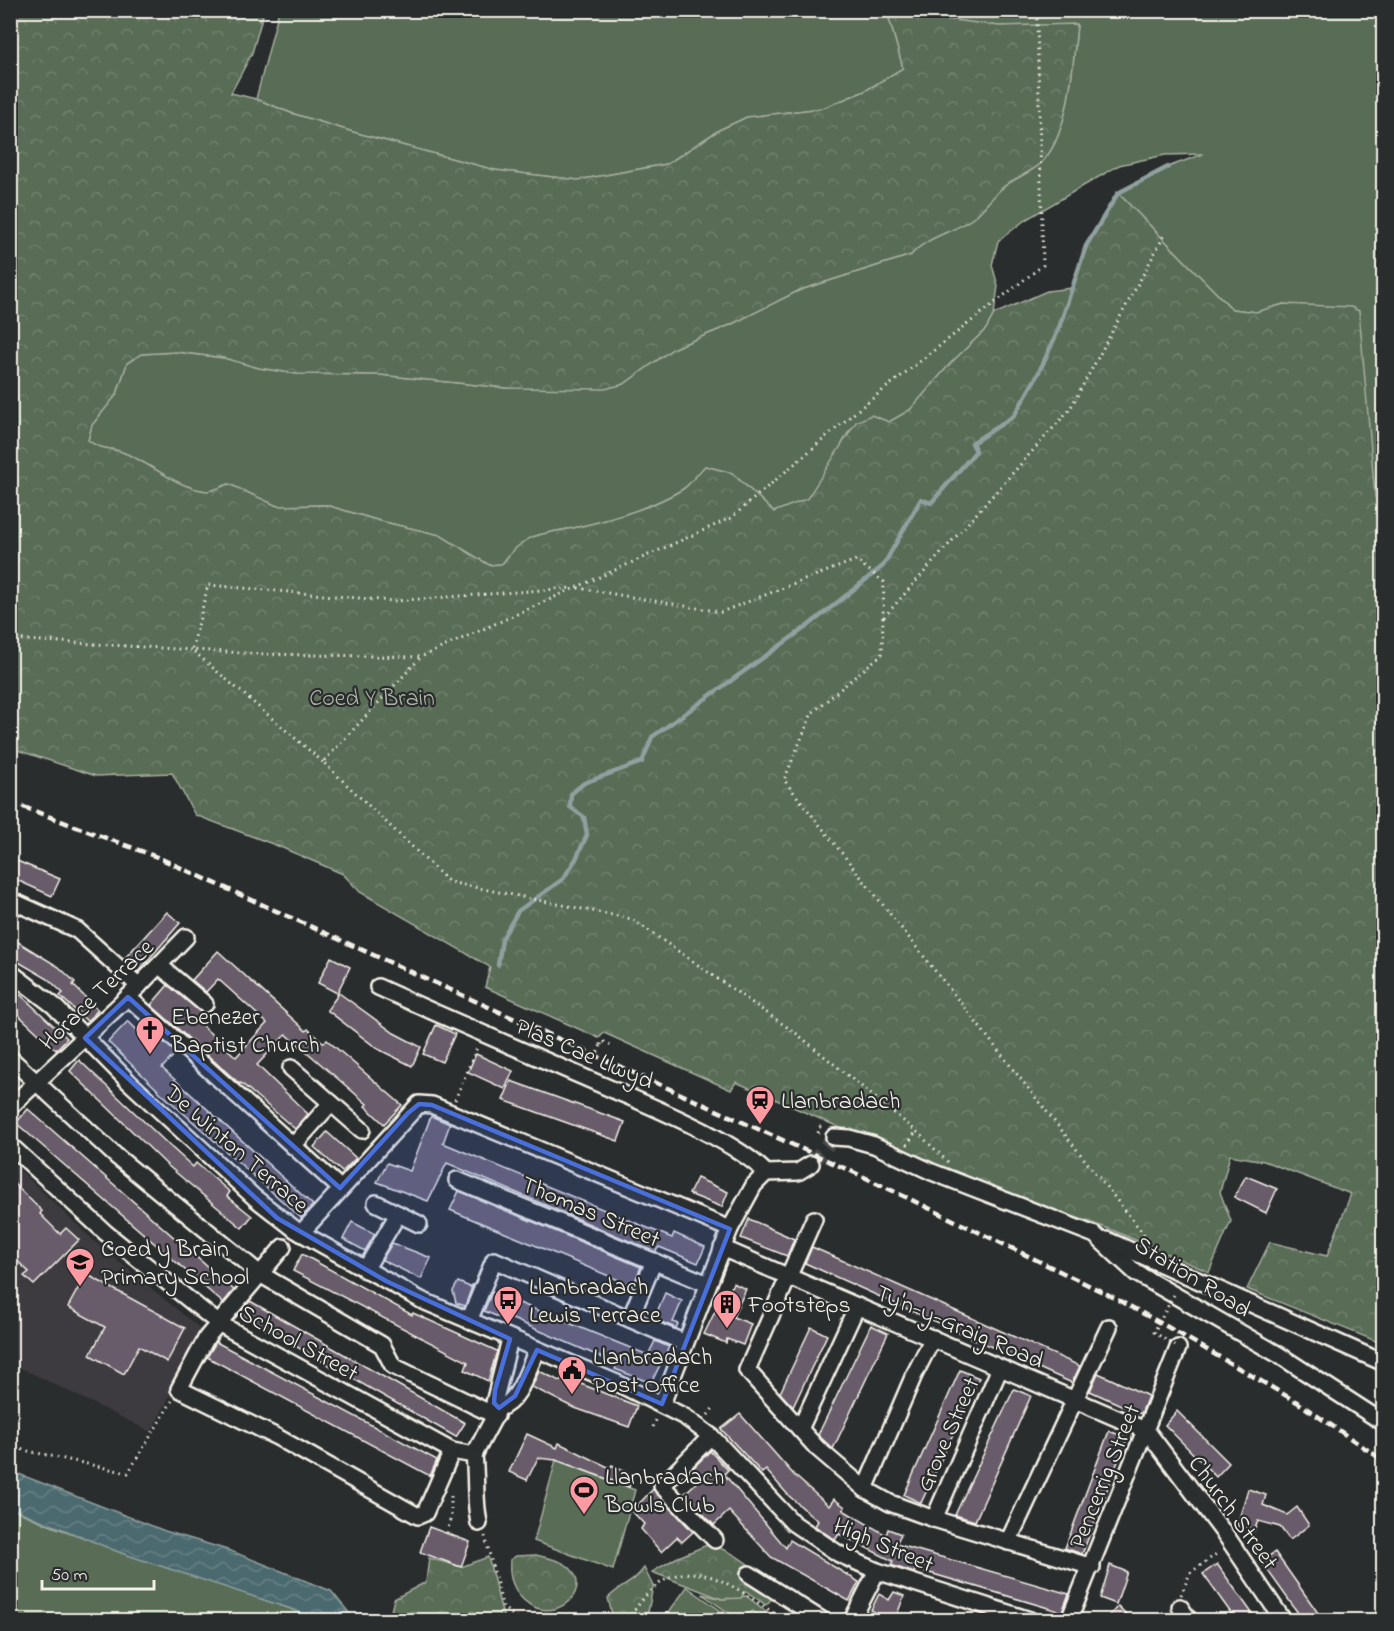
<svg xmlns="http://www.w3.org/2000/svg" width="1394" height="1631" font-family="'Indie Flower',sans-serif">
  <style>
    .built { fill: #3d3b40 }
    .green { fill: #596c56; stroke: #a6ae9f; stroke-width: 1.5 }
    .forest { fill: url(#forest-crowns); stroke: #a6ae9f; stroke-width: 1.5 }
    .water { fill: url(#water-waves); stroke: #8fa09f; stroke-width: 1.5 }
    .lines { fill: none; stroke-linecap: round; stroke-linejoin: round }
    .stream { stroke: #8fa09f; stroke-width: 4.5 }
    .building { fill: #685c6a; stroke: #f4f1e8; stroke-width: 1.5 }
    .minor-tunnel { stroke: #484a4a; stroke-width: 15; stroke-dasharray: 15 8; stroke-linecap: butt }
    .minor-casing { stroke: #f4f1e8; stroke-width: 20 }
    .path { stroke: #f4f1e8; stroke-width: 3; stroke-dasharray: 1.5 4.5; stroke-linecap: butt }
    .minor { stroke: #2a2d2e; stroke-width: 15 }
    .rail { stroke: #f4f1e8; stroke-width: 4.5; stroke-dasharray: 9 4.5; stroke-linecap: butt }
    .path-bridge { stroke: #f4f1e8; stroke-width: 3; stroke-dasharray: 1.5 4.5; stroke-linecap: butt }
    .marked { fill: #486fdb; fill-opacity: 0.2; stroke: #486fdb; stroke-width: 4.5; stroke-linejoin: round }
    .labels { text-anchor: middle; stroke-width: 4.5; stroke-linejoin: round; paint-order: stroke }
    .park-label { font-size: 24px; fill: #aeb5a6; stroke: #2a2d2e }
    .street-label { font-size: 24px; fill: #f4f1e8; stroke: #2a2d2e }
    .poi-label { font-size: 24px; fill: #f4f1e8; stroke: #2a2d2e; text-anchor: start }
  </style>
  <defs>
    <pattern id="forest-crowns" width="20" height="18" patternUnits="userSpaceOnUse" patternTransform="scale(1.5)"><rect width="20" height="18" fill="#596c56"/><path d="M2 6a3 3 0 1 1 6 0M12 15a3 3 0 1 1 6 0" fill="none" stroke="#71816e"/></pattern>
    <pattern id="water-waves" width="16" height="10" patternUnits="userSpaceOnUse" patternTransform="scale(1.5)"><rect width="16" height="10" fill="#4c6a6f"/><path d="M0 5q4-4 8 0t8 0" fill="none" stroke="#668084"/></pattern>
  </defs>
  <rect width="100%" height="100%" fill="#2a2d2e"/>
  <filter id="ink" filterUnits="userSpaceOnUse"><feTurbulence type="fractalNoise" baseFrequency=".0167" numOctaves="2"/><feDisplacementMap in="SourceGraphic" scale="12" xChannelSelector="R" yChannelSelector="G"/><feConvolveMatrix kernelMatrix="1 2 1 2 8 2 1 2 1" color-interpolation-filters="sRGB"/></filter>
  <g filter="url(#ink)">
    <!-- built -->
    <polygon class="built" points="10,1161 96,1243 203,1331 151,1432 11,1363"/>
    <!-- green -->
    <g class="green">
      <polygon points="279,10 887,11 903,68 865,91 823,108 747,117 719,130 667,164 578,180 495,170 353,132 291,113 256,99"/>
      <path d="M 902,11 L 1383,11 L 1383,518 L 1284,304 L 1256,312 L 1232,309 L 1118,193 L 1168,167 L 1203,154 L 1165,155 L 1119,165 L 1025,220 L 998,241 L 992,265 L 998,286 L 994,314 L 986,329 L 950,364 L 910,410 L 889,422 L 871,415 L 849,431 L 829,468 L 807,499 L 774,512 L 732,473 L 705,466 C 698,473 691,484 683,489 C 652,508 613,519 578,527 C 541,535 526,531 502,564 L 489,565 L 439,535 L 380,521 L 326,505 L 277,506 L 229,484 C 223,486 214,491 207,491 C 176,488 151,463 122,452 C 109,447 99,450 88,440 L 92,425 L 117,394 L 127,363 L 141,354 L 176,352 L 224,358 L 259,368 L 297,374 L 380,375 L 506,388 L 624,384 L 674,348 L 730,325 L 800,290 L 911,255 C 927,236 952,233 973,218 C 983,210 991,198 1001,189 C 1012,179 1029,174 1040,164 C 1070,137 1073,63 1077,25 L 999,26 L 929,18 Z"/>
      <polygon points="556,1460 635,1490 613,1570 534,1541"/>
      <polygon points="10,1508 54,1527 291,1609 312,1620 11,1620"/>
      <polygon points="687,1587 734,1620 663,1620"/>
      <polygon points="702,1594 722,1599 746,1596 778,1620 761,1620 753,1611 739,1620"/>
    </g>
    <!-- forest -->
    <g class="forest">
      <path d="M 10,11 L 264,11 L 252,53 L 231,93 L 256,99 L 291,113 L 353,132 L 495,170 L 578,180 L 667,164 L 719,130 L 747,117 L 823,108 L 865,91 L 903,68 L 887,11 L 999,26 L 1077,24 C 1073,63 1070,136 1040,164 C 1029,174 1012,178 1001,189 C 991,198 983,210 973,218 C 953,233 927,236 911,255 L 800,290 L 730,325 L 674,348 L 624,384 L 605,389 L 506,388 L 380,375 L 297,374 L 259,368 L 224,358 L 176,352 L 141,354 L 127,363 L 117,394 L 92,425 L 88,440 C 99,450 109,447 122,452 C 151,463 176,488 207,491 C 214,491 222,486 229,484 L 277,506 L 326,505 L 380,521 L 440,535 L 489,565 L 502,564 C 526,531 541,535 578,527 C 613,519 652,508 683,489 C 691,484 698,473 705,466 L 732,473 L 774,512 L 807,499 L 856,422 L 871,415 L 889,422 L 910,410 L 950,364 L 986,329 L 994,314 L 1047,291 L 1072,288 L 1086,246 L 1118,193 L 1232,309 L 1256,312 L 1284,304 L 1351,307 L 1359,311 L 1375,496 L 1384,518 L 1383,1344 L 1247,1289 L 1270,1242 L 1327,1256 L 1351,1194 L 1264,1161 L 1230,1155 L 1220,1192 L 1231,1221 L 1209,1272 L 1112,1230 L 981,1184 L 859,1136 L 736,1082 L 731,1090 L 604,1033 L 599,1038 L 485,987 L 490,967 L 360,892 L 343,874 L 278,846 L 195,815 L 172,773 L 96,776 L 11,748 Z"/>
      <path d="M 707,1545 C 736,1549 760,1572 775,1595 L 766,1605 L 746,1591 L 741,1598 L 722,1599 L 652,1572 L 676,1558 Z"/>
      <path d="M 536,1555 C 547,1558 562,1560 570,1568 C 595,1593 548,1631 519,1595 C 511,1583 509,1575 510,1560 L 516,1556 Z"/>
      <polygon points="488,1557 504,1620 389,1620 394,1599 426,1582 429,1558 461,1567"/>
      <path d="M 644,1568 L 653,1586 L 648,1612 C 634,1621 627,1621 612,1614 L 608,1598 C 622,1584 632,1585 644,1568 Z"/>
    </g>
    <!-- water -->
    <polygon class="water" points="11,1471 165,1531 231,1551 331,1591 355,1620 312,1620 291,1609 121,1553 11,1508"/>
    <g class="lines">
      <!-- stream -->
      <polyline class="stream" points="498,965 502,939 518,911 563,879 576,859 587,835 584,817 570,807 571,794 584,783 642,762 652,737 809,625 883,566 921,499 931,503 976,451 972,443 1014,416 1038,374 1058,331 1086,246 1118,193 1168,167"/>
    </g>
    <!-- building -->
    <g class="building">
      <polygon points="10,858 60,879 52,896 10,877"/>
      <polygon points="167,912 180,923 138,972 124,959"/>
      <polygon points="10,937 59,967 75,982 73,985 98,1010 87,1021 60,996 63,993 48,979 10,957"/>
      <polygon points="218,951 306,1031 308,1029 324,1043 327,1040 402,1105 384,1124 365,1106 367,1104 286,1034 257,1065 308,1114 295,1129 241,1083 240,1084 151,1005 168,985 202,1013 196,1020 236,1057 267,1023 218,979 206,992 192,980"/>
      <polygon points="331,957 350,967 337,993 318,983"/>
      <polygon points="10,985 67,1038 56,1050 10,1007"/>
      <polygon points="339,993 394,1033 421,1047 412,1066 378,1049 327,1010"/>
      <polygon points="128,1021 143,1036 149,1029 176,1053 162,1068 313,1205 301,1218 163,1095 108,1042"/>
      <polygon points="436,1025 455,1034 442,1062 423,1054"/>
      <polygon points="476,1054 513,1071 505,1089 468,1072"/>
      <polygon points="79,1060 172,1148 193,1167 196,1163 230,1192 227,1196 252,1216 242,1228 167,1165 70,1071"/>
      <polygon points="511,1081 625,1122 618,1141 503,1100"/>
      <polygon points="28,1109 234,1290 223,1303 16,1123"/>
      <polygon points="431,1116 450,1124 443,1143 672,1238 674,1233 705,1247 698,1263 659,1247 655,1252 447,1163 428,1201 377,1182 387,1163 410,1171"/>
      <polygon points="327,1132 356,1158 342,1172 314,1147"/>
      <polygon points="1246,1176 1277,1189 1266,1213 1234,1197"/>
      <polygon points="697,1178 728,1192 722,1207 689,1194"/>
      <polygon points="10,1180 42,1211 40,1214 60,1234 66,1228 79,1240 34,1285 24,1276 29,1272 10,1254"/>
      <polygon points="459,1191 641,1267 633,1286 450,1210"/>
      <polygon points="749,1219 794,1239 787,1256 741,1238"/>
      <polygon points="352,1222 375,1234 365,1251 343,1239"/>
      <polygon points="392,1243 431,1258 421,1279 382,1260"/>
      <polygon points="812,1247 1080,1366 1072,1383 805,1263"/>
      <polygon points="302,1254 412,1315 413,1313 497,1351 488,1381 465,1370 468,1362 293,1271"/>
      <polygon points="86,1274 185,1328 167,1362 139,1346 124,1374 90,1355 105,1327 68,1307"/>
      <polygon points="458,1282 470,1287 473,1284 465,1306 456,1303 453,1291"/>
      <polygon points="733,1283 746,1289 733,1317 751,1324 743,1345 727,1339 726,1343 704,1334 726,1289 730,1290"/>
      <polygon points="492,1292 648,1355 655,1341 669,1347 651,1383 615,1369 617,1364 503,1315 501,1318 484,1311"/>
      <polygon points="665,1293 682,1301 673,1322 678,1324 676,1328 654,1319"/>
      <polygon points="250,1301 465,1423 456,1437 239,1314"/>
      <polygon points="871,1325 888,1333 833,1449 818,1435"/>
      <polygon points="811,1327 827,1335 793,1407 780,1393"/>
      <polygon points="216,1342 437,1460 430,1476 207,1357"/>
      <polygon points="960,1370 979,1378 921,1503 904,1495"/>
      <polygon points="539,1371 560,1381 563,1377 637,1406 629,1427 572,1407 532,1387"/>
      <polygon points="1098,1373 1148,1396 1141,1414 1090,1391"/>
      <polygon points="1014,1389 1031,1396 975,1521 955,1515"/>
      <polygon points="1177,1411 1229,1463 1216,1477 1165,1425"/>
      <polygon points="740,1414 794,1475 829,1506 834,1499 845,1507 843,1510 886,1535 888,1529 901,1534 896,1544 1069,1594 1062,1612 916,1569 914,1573 891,1565 893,1561 839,1534 835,1540 815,1526 818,1521 789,1496 766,1470 762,1473 721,1429"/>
      <polygon points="1109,1431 1127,1438 1082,1554 1065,1548"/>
      <polygon points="527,1434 557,1448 559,1443 610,1468 612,1465 633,1476 629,1487 556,1460 538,1458 527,1480 509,1472"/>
      <polygon points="710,1451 728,1470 724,1474 786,1548 790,1540 859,1582 849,1601 771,1557 729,1511 714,1525 684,1494 696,1483 690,1477 696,1471 693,1468"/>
      <polygon points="653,1489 693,1532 682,1542 677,1537 661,1552 641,1529 644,1524 632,1511"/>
      <polygon points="1248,1489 1266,1495 1263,1505 1287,1515 1297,1507 1309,1525 1290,1540 1280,1527 1258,1521 1254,1531 1237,1526"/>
      <polygon points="429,1527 470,1542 461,1567 420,1552"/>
      <polygon points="1275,1552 1323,1620 1303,1620 1261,1561"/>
      <polygon points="1217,1564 1257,1620 1236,1620 1203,1574"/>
      <polygon points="1110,1565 1127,1572 1116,1604 1100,1598"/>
      <polygon points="894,1592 904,1596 895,1620 874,1620 877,1613 871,1610 879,1594 889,1600"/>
      <polygon points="1118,1606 1132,1620 1105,1620"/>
    </g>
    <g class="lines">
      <!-- minor-tunnel -->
      <polyline class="minor-tunnel" points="811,1164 834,1137"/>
      <!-- minor casing -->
      <g class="minor-casing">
        <g id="minor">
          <polyline points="10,900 77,930 139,986"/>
          <polyline points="160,966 205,1004"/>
          <polyline points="10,972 53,1005 129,1082 255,1198 296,1230 421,1300 619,1384 685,1417 711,1436 793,1523 839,1554 877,1571 1030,1620"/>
          <path d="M 378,987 C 455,1022 532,1055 609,1088 C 652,1107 735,1140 766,1173"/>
          <polyline points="128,997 340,1188"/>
          <polyline points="10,1058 116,1156 260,1274 382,1345 393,1366 496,1416"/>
          <polyline points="291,1068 362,1130"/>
          <polyline points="10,1107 128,997 186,937"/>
          <polyline points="834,1137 849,1138 874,1145 932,1172 1095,1235 1136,1273 1279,1355 1384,1423"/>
          <path d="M 10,1145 L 106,1233 L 218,1323 L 452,1451 L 474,1455 L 499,1408 C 520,1402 528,1368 537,1350"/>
          <polyline points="293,1146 331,1103"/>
          <polyline points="457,1180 708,1284"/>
          <polyline points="376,1203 419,1224"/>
          <polyline points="814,1219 747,1370 817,1448 865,1489 890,1503 934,1519 1092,1567"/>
          <polyline points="301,1233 419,1104 432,1105 730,1229"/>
          <polyline points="1107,1240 1384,1363"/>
          <polyline points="283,1247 207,1337 179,1389 277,1437 418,1516 425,1513 452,1451"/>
          <polyline points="722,1248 1147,1431 1227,1537 1283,1620"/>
          <polyline points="365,1270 398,1214"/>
          <polyline points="630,1319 654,1261"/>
          <polyline points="469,1321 494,1260 685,1343"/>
          <polyline points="662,1404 730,1229 754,1185 766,1173 798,1172 811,1164"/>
          <polyline points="499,1408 494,1403 510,1339"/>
          <polyline points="800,1429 857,1306"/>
          <polyline points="711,1436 662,1486 715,1540"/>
          <path d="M 474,1455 C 477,1480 474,1498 479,1523"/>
          <polyline points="865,1489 914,1375 933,1338"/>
          <polyline points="934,1519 1000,1368"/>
          <polyline points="1008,1542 1109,1327"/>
          <polyline points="749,1574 822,1620"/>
          <polyline points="1180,1607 1189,1620"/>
          <polyline points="852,1620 877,1571"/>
          <polyline points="1069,1620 1178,1348"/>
        </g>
      </g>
      <!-- path -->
      <g class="path">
        <polyline points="578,588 721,612 856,560 884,582 882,654 812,713 784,780 1150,1242"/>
        <polyline points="884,617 1070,409 1164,236"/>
        <polyline points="10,639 261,654 421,657"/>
        <polyline points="323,762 192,650 208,585 393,601 571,588"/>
        <polyline points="601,1045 602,1041 614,1046"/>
        <polyline points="586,1060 593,1063 595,1058"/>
        <polyline points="455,1100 478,1045"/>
        <polyline points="818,1133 820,1127 823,1128"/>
        <polyline points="907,1145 916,1131"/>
        <polyline points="948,1162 916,1131 797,1034 632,919 449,882 323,762 421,657 731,518 859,409 1043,265 1037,19 1015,10"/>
        <polyline points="708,1415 714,1407"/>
        <polyline points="653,1427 657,1418"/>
        <polyline points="10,1447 128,1473 172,1401"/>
        <polyline points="447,1533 451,1516 451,1493"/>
        <polyline points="485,1536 503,1608 520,1620"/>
        <polyline points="1181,1595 1190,1573 1219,1552"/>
        <path d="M 628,1620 C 678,1539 723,1579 784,1620"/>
      </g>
      <!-- minor -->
      <use href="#minor" class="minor"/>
      <!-- rail -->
      <polyline class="rail" points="10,802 157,857 864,1177 1107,1294 1166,1326 1297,1402 1384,1461"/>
      <!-- path-bridge -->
      <g class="path-bridge">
        <polyline points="595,1058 601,1045"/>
        <polyline points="1174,1295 1154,1332 1178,1348"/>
      </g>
    </g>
  </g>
  <!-- marked area -->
  <path class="marked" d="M 128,997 L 340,1188 L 408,1113 L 419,1104 L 432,1105 L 730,1229 L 662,1404 L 537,1350 L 515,1396 L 499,1408 L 494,1403 L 495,1390 L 510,1339 L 386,1281 L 277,1218 L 85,1038 Z"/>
  <!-- icons -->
  <defs>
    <g id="church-pin" transform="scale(1.5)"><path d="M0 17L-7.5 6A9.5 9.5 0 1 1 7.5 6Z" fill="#ff9aa2" stroke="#2a2d2e"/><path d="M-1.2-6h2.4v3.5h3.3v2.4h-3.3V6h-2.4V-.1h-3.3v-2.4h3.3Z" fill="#111"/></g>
    <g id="station-pin" transform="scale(1.5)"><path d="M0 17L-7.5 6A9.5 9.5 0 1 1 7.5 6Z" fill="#ff9aa2" stroke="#2a2d2e"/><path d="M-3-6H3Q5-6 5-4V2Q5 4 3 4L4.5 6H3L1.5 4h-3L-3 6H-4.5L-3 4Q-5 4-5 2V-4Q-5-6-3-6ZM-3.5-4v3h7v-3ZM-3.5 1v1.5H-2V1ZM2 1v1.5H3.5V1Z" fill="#111"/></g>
    <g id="school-pin" transform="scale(1.5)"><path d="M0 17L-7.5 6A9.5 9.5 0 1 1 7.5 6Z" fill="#ff9aa2" stroke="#2a2d2e"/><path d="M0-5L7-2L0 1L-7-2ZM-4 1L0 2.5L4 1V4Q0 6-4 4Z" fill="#111"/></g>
    <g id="bus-pin" transform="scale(1.5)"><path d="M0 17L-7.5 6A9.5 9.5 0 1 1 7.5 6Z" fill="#ff9aa2" stroke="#2a2d2e"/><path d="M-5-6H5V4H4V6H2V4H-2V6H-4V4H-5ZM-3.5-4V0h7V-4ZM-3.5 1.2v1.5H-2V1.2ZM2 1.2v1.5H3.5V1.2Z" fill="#111"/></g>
    <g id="building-pin" transform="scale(1.5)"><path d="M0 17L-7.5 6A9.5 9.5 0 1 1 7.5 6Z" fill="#ff9aa2" stroke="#2a2d2e"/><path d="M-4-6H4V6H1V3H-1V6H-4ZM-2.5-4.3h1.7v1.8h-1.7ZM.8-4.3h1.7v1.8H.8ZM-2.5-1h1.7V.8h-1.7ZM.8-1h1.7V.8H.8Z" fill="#111"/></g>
    <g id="civic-pin" transform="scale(1.5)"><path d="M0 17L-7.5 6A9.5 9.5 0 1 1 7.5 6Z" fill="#ff9aa2" stroke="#2a2d2e"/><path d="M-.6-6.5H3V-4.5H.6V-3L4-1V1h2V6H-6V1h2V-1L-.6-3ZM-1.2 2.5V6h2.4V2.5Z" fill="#111"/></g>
    <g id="stadium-pin" transform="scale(1.5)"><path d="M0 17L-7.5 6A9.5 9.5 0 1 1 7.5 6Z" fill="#ff9aa2" stroke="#2a2d2e"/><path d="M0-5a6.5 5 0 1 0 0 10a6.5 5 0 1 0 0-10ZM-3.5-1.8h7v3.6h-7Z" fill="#111"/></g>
  </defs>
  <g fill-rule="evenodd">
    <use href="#church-pin" x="150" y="1030"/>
    <use href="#station-pin" x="760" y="1100"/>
    <use href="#school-pin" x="80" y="1262"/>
    <use href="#bus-pin" x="508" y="1300"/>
    <use href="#building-pin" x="727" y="1304"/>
    <use href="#civic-pin" x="572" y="1370"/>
    <use href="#stadium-pin" x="584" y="1490"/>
  </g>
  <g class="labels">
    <!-- park labels -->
    <g class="park-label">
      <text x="372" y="705">Coed Y Brain</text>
    </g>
    <!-- street labels -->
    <g class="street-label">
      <text transform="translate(96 994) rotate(-44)" y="8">Horace Terrace</text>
      <text transform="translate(585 1053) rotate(23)" y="8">Plas Cae Llwyd</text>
      <text transform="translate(237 1148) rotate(41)" y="8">De Winton Terrace</text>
      <text transform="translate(591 1211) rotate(23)" y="8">Thomas Street</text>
      <text transform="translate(1193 1276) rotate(32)" y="8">Station Road</text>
      <text transform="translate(960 1326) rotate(23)" y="8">Ty'n-y-Graig Road</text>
      <text transform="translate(299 1342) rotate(29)" y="8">School Street</text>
      <text transform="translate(947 1434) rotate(-66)" y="8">Grove Street</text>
      <text transform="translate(1104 1476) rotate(-68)" y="8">Pencerrig Street</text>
      <text transform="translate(1234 1512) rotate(54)" y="8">Church Street</text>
      <text transform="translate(884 1544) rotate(23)" y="8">High Street</text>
    </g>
    <!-- poi labels -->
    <g class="poi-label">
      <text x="171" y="1024">Ebenezer<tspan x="171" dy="28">Baptist Church</tspan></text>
      <text x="781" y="1108">Llanbradach</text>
      <text x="101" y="1256">Coed y Brain<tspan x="101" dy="28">Primary School</tspan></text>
      <text x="529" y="1294">Llanbradach<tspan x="529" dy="28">Lewis Terrace</tspan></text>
      <text x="748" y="1312">Footsteps</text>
      <text x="593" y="1364">Llanbradach<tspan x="593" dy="28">Post Office</tspan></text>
      <text x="605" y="1484">Llanbradach<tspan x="605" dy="28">Bowls Club</tspan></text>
    </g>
  </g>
  <!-- margin -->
  <rect width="1394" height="1631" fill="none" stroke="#2a2d2e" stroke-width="36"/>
  <rect x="18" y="18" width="1358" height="1595" fill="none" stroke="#f4f1e8" stroke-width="2" filter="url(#ink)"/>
  <!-- scale -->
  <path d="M42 1580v9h112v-9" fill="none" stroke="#f4f1e8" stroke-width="3"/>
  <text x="51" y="1580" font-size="18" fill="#f4f1e8" stroke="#2a2d2e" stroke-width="4.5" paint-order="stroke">50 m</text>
</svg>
